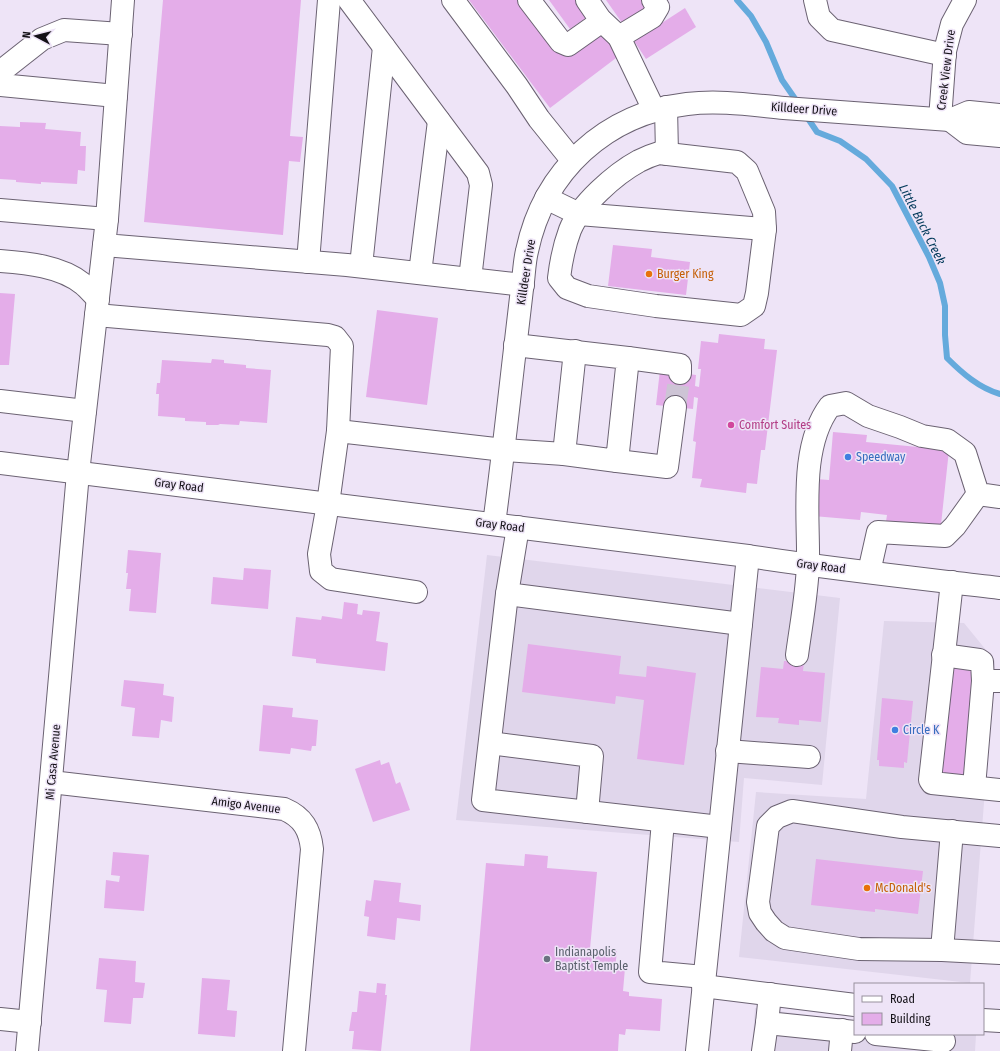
<svg xmlns="http://www.w3.org/2000/svg" width="1000" height="1051" font-family="'Fira Sans Condensed',sans-serif">
  <style>
    .commercial { fill: #e0d6eb }
    .lines { fill: none; stroke-linecap: round; stroke-linejoin: round }
    .stream { stroke: #65aadc; stroke-width: 6 }
    .building { fill: #e4ade9 }
    .minor-tunnel { stroke: #cdc4d5; stroke-width: 22; stroke-dasharray: 22 11; stroke-linecap: butt }
    .minor-casing { stroke: #6b6272; stroke-width: 24 }
    .minor { stroke: #fff; stroke-width: 22 }
    .food-dot { fill: #e8710a; stroke: #eee4f7; stroke-width: 1.5 }
    .hotel-dot { fill: #d1479c; stroke: #eee4f7; stroke-width: 1.5 }
    .shop-dot { fill: #3f7fe0; stroke: #eee4f7; stroke-width: 1.5 }
    .worship-dot { fill: #6b7280; stroke: #eee4f7; stroke-width: 1.5 }
    .labels { text-anchor: middle; stroke-width: 3; stroke-linejoin: round; paint-order: stroke }
    .street-label { font-size: 12px; fill: #141117; stroke: #eee4f7 }
    .food-label { font-size: 12px; fill: #c56008; stroke: #eee4f7; text-anchor: start }
    .hotel-label { font-size: 12px; fill: #b23c85; stroke: #eee4f7; text-anchor: start }
    .shop-label { font-size: 12px; fill: #366cbe; stroke: #eee4f7; text-anchor: start }
    .worship-label { font-size: 12px; fill: #5b616d; stroke: #eee4f7; text-anchor: start }
    .water-label { font-size: 13px; font-style: italic; fill: #00395a; stroke: #eee4f7 }
  </style>
  <rect width="100%" height="100%" fill="#eee4f7"/>
  <!-- commercial -->
  <g class="commercial">
    <polygon points="487,555 840,598 822,785 744,778 739,842 456,820"/>
    <polygon points="884,621 964,623 995,661 970,983 739,957 756,792 866,799"/>
    <polygon points="755,1008 855,1021 855,1034 964,1034 976,1035 975,1051 752,1051"/>
  </g>
  <g class="lines">
    <!-- stream -->
    <g class="stream">
      <polyline points="737,0 751,16 766,42 782,80 798,103"/>
      <path d="M 805,114 L 817,132 L 840,141 L 866,159 L 892,186 L 929,257 L 940,283 L 945,306 L 945,335 L 947,358 C 962,373 979,388 1000,394"/>
    </g>
  </g>
  <!-- building -->
  <g class="building">
    <polygon points="163,0 301,0 290,136 303,137 300,162 289,161 283,235 144,222"/>
    <polygon points="469,0 524,0 566,57 601,30 620,55 550,108"/>
    <polygon points="549,0 579,0 590,15 570,29"/>
    <polygon points="606,0 641,0 648,10 625,27"/>
    <polygon points="685,8 696,27 646,59 634,41"/>
    <polygon points="20,122 46,123 45,129 81,132 80,146 86,146 85,171 78,170 77,184 41,182 41,184 16,182 16,180 0,179 0,126 20,127"/>
    <polygon points="613,245 652,249 651,257 690,262 686,295 608,286"/>
    <polygon points="0,293 15,294 9,365 0,365"/>
    <polygon points="377,310 438,318 427,405 366,397"/>
    <polygon points="719,334 765,339 764,349 777,350 765,450 761,450 757,484 747,483 746,493 700,487 702,479 692,478 696,442 693,441 698,398 694,397 693,409 656,405 660,370 696,375 695,386 699,387 701,369 698,369 701,341 718,343"/>
    <polygon points="212,359 224,360 224,363 246,365 246,368 271,370 267,423 240,421 239,425 220,424 218,425 206,425 206,422 185,421 185,418 158,416 159,394 156,394 157,383 160,383 162,360 211,363"/>
    <polygon points="833,432 867,435 866,442 949,450 940,534 885,528 887,515 861,512 860,520 813,516 816,479 829,480"/>
    <polygon points="128,550 161,553 156,613 129,611 131,589 126,589 128,573 126,573"/>
    <polygon points="244,568 271,570 268,609 211,604 213,577 243,580"/>
    <polygon points="344,602 358,604 357,614 362,615 363,610 380,612 376,641 388,643 385,671 316,663 316,659 292,656 296,617 321,620 322,616 342,619"/>
    <polygon points="528,644 621,656 619,674 646,677 647,666 696,673 684,765 637,759 644,700 616,696 615,704 522,692"/>
    <polygon points="784,661 804,662 803,671 825,673 821,722 799,720 799,725 778,723 779,718 756,717 761,667 783,669"/>
    <polygon points="949,665 977,667 967,777 940,775"/>
    <polygon points="124,680 164,684 163,695 174,697 172,722 161,720 159,738 132,736 135,708 121,706"/>
    <polygon points="882,698 913,701 907,763 904,762 904,768 879,766 879,760 877,760"/>
    <polygon points="263,705 293,708 292,717 318,720 316,746 312,746 311,751 291,748 290,754 259,751"/>
    <polygon points="380,760 381,765 389,762 396,784 400,782 410,810 373,822 355,769"/>
    <polygon points="113,852 149,855 144,911 104,908 106,880 119,882 120,876 111,875"/>
    <polygon points="525,854 548,856 547,868 597,872 590,949 617,951 615,968 625,968 623,991 629,992 629,996 662,999 660,1031 626,1029 625,1035 619,1034 618,1051 470,1051 486,863 524,866"/>
    <polygon points="816,859 923,871 918,914 875,909 875,912 811,905"/>
    <polygon points="374,880 401,883 399,902 421,905 420,921 397,918 395,940 367,936 369,917 364,916 366,900 371,901"/>
    <polygon points="99,958 136,961 135,982 145,983 143,998 133,998 131,1024 104,1022 107,990 96,989"/>
    <polygon points="202,978 230,980 227,1010 237,1011 235,1037 198,1034"/>
    <polygon points="377,983 386,984 385,995 387,995 381,1051 352,1049 354,1031 349,1031 352,1012 357,1012 359,991 376,993"/>
  </g>
  <g class="lines">
    <!-- minor-tunnel -->
    <polyline class="minor-tunnel" points="675,407 680,373"/>
    <!-- minor casing -->
    <g class="minor-casing">
      <g id="minor">
        <polyline points="123,0 107,219 104,245 347,265 523,285"/>
        <polyline points="349,0 478,173 481,185 470,279"/>
        <polyline points="453,0 517,86 539,119 572,160"/>
        <polyline points="529,0 561,42 568,45 602,21 619,37 654,110"/>
        <polyline points="587,0 602,22"/>
        <polyline points="815,0 819,17 832,30 945,55"/>
        <polyline points="619,37 652,17 658,7 653,0"/>
        <polyline points="0,72 42,39 64,30 121,34"/>
        <polyline points="0,85 116,96"/>
        <polyline points="666,107 667,154"/>
        <polyline points="940,119 945,51 952,24 965,0"/>
        <polyline points="950,120 967,133 1000,136"/>
        <path d="M 659,153 L 737,162 L 747,171 L 764,212 L 765,229 L 757,293 L 754,306 L 741,315 L 656,306 L 588,296 L 567,288 L 559,278 C 561,261 564,246 570,230 C 580,205 615,174 639,161 C 645,158 652,155 659,153 Z"/>
        <polyline points="546,198 579,214 765,229"/>
        <polyline points="0,210 107,219"/>
        <path d="M 0,261 C 27,263 61,266 83,284 C 88,288 93,294 98,299"/>
        <polyline points="308,262 329,0"/>
        <polyline points="361,266 384,47"/>
        <polyline points="420,273 439,121"/>
        <polyline points="96,315 328,335 335,337 342,346 338,431"/>
        <polyline points="628,358 680,365 680,373"/>
        <polyline points="0,401 85,411"/>
        <polyline points="564,454 575,351"/>
        <polyline points="617,461 667,467 675,407"/>
        <path d="M 0,463 L 748,556 C 831,569 916,578 1000,588"/>
        <path d="M 494,524 C 501,472 507,419 513,366 C 516,341 519,315 522,289 C 524,277 524,263 527,251 C 544,170 606,114 687,104 C 719,100 752,105 784,108 C 839,112 895,116 950,120 L 969,112 L 1000,115"/>
        <polyline points="518,527 507,594 741,624"/>
        <polyline points="869,572 878,532 945,536 955,526 978,494"/>
        <polyline points="952,582 930,780 932,783 1000,790"/>
        <polyline points="416,592 331,579 321,571 319,554 328,504 338,431 504,450 564,454 617,461 628,358 515,345"/>
        <polyline points="507,594 483,800 720,827"/>
        <path d="M 797,655 C 801,625 807,594 808,564 C 809,515 799,447 830,406 L 846,403 L 868,416 L 900,427 L 922,436 L 947,440 L 965,453 L 978,494 L 1000,497"/>
        <polyline points="943,655 979,660 982,662 983,681 1000,681"/>
        <polyline points="490,743 592,756 587,812"/>
        <polyline points="727,751 809,757"/>
        <path d="M 51,782 L 284,809 C 303,817 310,830 312,849 L 294,1051"/>
        <polyline points="974,787 983,681"/>
        <polyline points="663,821 650,972 704,977"/>
        <polyline points="1000,836 902,827 792,811 777,817 768,826 758,902 760,913 766,922 774,931 785,938 859,949 942,950 1000,953"/>
        <polyline points="942,950 952,831"/>
        <polyline points="703,986 855,1005"/>
        <polyline points="770,994 767,1023 855,1032"/>
        <polyline points="0,1019 30,1022"/>
        <polyline points="983,1020 1000,1021"/>
        <polyline points="876,1034 944,1041"/>
        <polyline points="27,1051 78,473 104,245"/>
        <polyline points="697,1051 748,556"/>
        <polyline points="763,1051 767,1023"/>
        <polyline points="840,1051 842,1030"/>
      </g>
    </g>
    <!-- minor -->
    <use href="#minor" class="minor"/>
  </g>
  <!-- markers -->
  <g class="food-dot">
    <circle cx="649" cy="274" r="4"/>
    <circle cx="867" cy="888" r="4"/>
  </g>
  <circle class="hotel-dot" cx="731" cy="425" r="4"/>
  <g class="shop-dot">
    <circle cx="848" cy="457" r="4"/>
    <circle cx="895" cy="730" r="4"/>
  </g>
  <circle class="worship-dot" cx="547" cy="959" r="4"/>
  <g class="labels">
    <!-- street labels -->
    <g class="street-label">
      <text transform="translate(946 70) rotate(-83)" y="4">Creek View Drive</text>
      <text transform="translate(804 109) rotate(4)" y="4">Killdeer Drive</text>
      <text transform="translate(526 272) rotate(-81)" y="4">Killdeer Drive</text>
      <text transform="translate(179 485) rotate(7)" y="4">Gray Road</text>
      <text transform="translate(500 525) rotate(7)" y="4">Gray Road</text>
      <text transform="translate(821 566) rotate(7)" y="4">Gray Road</text>
      <text transform="translate(53 762) rotate(-85)" y="4">Mi Casa Avenue</text>
      <text transform="translate(246 805) rotate(7)" y="4">Amigo Avenue</text>
    </g>
    <!-- food labels -->
    <g class="food-label">
      <text x="657" y="278">Burger King</text>
      <text x="875" y="892">McDonald's</text>
    </g>
    <!-- hotel labels -->
    <g class="hotel-label">
      <text x="739" y="429">Comfort Suites</text>
    </g>
    <!-- shop labels -->
    <g class="shop-label">
      <text x="856" y="461">Speedway</text>
      <text x="903" y="734">Circle K</text>
    </g>
    <!-- worship labels -->
    <g class="worship-label">
      <text x="555" y="956">Indianapolis<tspan x="555" dy="14">Baptist Temple</tspan></text>
    </g>
    <!-- water labels -->
    <g class="water-label">
      <text transform="translate(923 224) rotate(63)" y="5">Little Buck Creek</text>
    </g>
  </g>
  <!-- legend -->
  <rect x="854" y="983" width="130" height="52" fill="#eee4f7" stroke="#97909d"/>
  <rect x="862" y="996" width="20" height="6" fill="#ffffff" stroke="#97909d"/>
  <text x="890" y="1003" font-size="12" fill="#141117">Road</text>
  <rect x="862" y="1013" width="20" height="12" fill="#e4ade9" stroke="#97909d"/>
  <text x="890" y="1023" font-size="12" fill="#141117">Building</text>
  <!-- north arrow -->
  <g transform="translate(36 36) rotate(277)" stroke="#eee4f7" stroke-width="3" paint-order="stroke">
  <path d="M0-3L7 15L0 10L-7 15Z" fill="#141117"/>
  <text y="-6" font-size="11" font-weight="bold" text-anchor="middle" fill="#141117">N</text>
  </g>
</svg>
